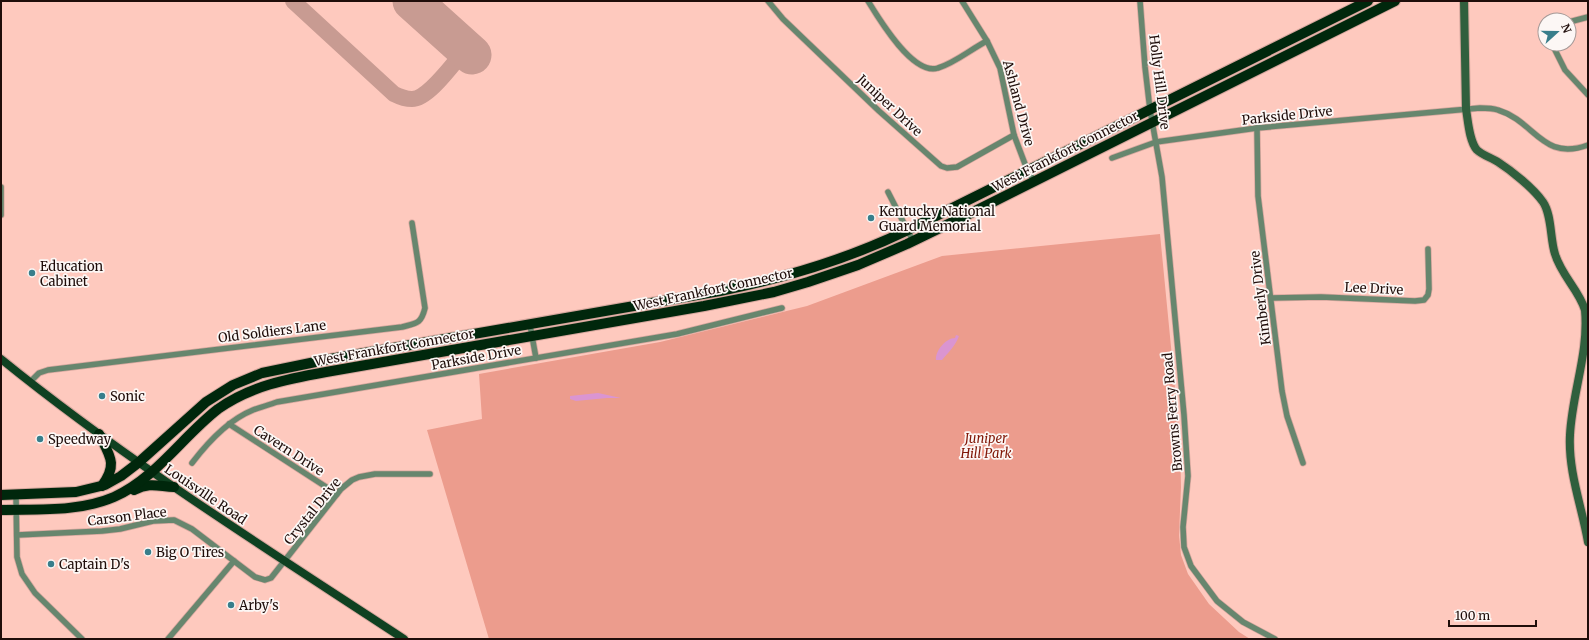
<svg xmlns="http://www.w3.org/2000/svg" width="1589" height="640" font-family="Merriweather,serif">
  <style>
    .green { fill: #ec9c8d }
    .water { fill: #da95d1 }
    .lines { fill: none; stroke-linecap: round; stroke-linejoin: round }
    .taxiway { stroke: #c89b92; stroke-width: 16 }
    .runway { stroke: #c89b92; stroke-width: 39 }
    .street-casing { stroke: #d6a79e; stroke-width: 7 }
    .secondary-casing { stroke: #d6a79e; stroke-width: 10 }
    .primary-casing { stroke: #d6a79e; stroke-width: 10 }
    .highway-casing { stroke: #d6a79e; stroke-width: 12 }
    .street { stroke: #67866e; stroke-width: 5.5 }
    .secondary { stroke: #305f3d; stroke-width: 8 }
    .primary { stroke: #0f4121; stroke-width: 8 }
    .highway { stroke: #00270c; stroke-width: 10 }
    .poi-dot { fill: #387e8b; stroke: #fcf7f5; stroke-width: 1.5 }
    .labels { text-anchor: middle; stroke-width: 3.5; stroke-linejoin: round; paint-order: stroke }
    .street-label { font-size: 13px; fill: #1f0d0a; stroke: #fcf7f5 }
    .poi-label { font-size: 13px; fill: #1f0d0a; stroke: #fcf7f5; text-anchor: start }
    .park-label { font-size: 13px; font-style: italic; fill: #811707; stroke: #fcf7f5 }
  </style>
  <rect width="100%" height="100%" fill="#fec9be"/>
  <!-- green -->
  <polygon class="green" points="1160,234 1180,439 1181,487 1179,535 1181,555 1188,574 1209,604 1239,632 1250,639 489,639 427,430 482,419 479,374 660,342 807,306 942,256"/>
  <!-- water -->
  <g class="water">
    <path d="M 956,335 L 959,336 C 956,345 948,353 942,360 L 936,360 C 935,351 946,338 955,338 Z"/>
    <polygon points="598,393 621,398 607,398 576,401 570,399 570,396"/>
  </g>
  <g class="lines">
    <!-- taxiway -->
    <path class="taxiway" d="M 293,1 L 394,94 C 400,97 405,99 412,99 C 429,99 454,62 466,49"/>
    <!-- runway -->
    <polyline class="runway" points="412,1 472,55"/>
    <!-- street casing -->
    <g class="street-casing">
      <g id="street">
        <polyline points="768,1 783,19 879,111 941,166 947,168 957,167 1014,135"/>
        <path d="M 868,1 C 879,19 913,76 938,68 C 955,63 971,49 987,41"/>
        <polyline points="962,1 987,41 1000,68 1014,135 1025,164 1034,182"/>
        <polyline points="1140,1 1145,67 1150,110 1162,177 1184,415 1188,476 1183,527 1184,547 1191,566 1217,601 1243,622 1275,639"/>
        <polyline points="1569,22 1588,17"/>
        <polyline points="1552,44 1565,70 1588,95"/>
        <polyline points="1257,128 1258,196 1282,391 1287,416 1303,463"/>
        <path d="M 1112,158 L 1156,142 L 1257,128 L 1480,108 C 1486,108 1492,108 1498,110 C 1535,121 1542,162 1588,145"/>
        <polyline points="1,187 1,215"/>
        <polyline points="888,192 913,241"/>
        <polyline points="1271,298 1321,297 1415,301 1424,300 1428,295 1429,289 1428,249"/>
        <polyline points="530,325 536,358"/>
        <path d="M 30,382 L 39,373 L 48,370 L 402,327 C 417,323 421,324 425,308 L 412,223"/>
        <polyline points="229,424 337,494"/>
        <path d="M 192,463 C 208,442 228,420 253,410 C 261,407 269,405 277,402 L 677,334 L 782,308"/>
        <polyline points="16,495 17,557 22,574 35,593 82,639"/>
        <polyline points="17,535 102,531 120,529 153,521 174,520 192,529 255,577 265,580 271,578 341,489 352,480 359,477 375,474 430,474"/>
        <polyline points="168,639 234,561"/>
      </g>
    </g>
    <!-- secondary casing -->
    <g class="secondary-casing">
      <path id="secondary" d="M 1464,1 L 1466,109 C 1468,120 1469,141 1477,150 C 1482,155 1492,158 1498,162 C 1512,171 1533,188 1543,202 C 1552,215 1550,239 1555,254 C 1561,275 1579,290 1585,310 C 1589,353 1572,393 1570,435 C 1568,472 1582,507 1588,542"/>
    </g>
    <!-- primary casing -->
    <g class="primary-casing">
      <path id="primary" d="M 1,359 C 128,462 267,549 404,639"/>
    </g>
    <!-- highway casing -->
    <g class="highway-casing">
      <g id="highway">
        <path d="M 99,434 C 110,456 118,464 102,486"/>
        <path d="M 134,490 C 150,482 157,486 174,487"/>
        <path d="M 1,495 L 76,492 L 105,485 L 121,476 L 138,463 L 206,402 L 233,385 L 262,373 L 330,359 L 720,291 C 785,278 848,259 908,230 L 1368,1"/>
        <path d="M 1,510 C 39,509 79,512 114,497 C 155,479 183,436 218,409 C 250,386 287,379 326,372 L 704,306 L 774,292 L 808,282 L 858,265 L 907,244 L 971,213 L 1395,1"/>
      </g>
    </g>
    <!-- street -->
    <use href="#street" class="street"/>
    <!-- secondary -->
    <use href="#secondary" class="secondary"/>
    <!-- primary -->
    <use href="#primary" class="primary"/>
    <!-- highway -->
    <use href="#highway" class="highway"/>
  </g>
  <!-- markers -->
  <g class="poi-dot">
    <circle cx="871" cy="218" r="4"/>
    <circle cx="32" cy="273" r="4"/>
    <circle cx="102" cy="396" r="4"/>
    <circle cx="40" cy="439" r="4"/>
    <circle cx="148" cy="552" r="4"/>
    <circle cx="51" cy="564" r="4"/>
    <circle cx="231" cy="605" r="4"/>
  </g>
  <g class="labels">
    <!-- street labels -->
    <g class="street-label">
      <text transform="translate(1160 82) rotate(83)" y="5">Holly Hill Drive</text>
      <text transform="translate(1019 103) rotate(75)" y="5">Ashland Drive</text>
      <text transform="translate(890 105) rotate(43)" y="5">Juniper Drive</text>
      <text transform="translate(1287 115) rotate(-6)" y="5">Parkside Drive</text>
      <text transform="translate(1065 151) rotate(-27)" y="5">West Frankfort Connector</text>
      <text transform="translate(1374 288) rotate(3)" y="5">Lee Drive</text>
      <text transform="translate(713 289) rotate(-12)" y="5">West Frankfort Connector</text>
      <text transform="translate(1260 298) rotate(-97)" y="5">Kimberly Drive</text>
      <text transform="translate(272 331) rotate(-7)" y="5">Old Soldiers Lane</text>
      <text transform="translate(394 347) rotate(-10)" y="5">West Frankfort Connector</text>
      <text transform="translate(476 357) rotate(-10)" y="5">Parkside Drive</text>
      <text transform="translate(1172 412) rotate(-95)" y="5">Browns Ferry Road</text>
      <text transform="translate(289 450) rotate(33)" y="5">Cavern Drive</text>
      <text transform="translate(206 494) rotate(34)" y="5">Louisville Road</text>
      <text transform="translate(312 511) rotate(-51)" y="5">Crystal Drive</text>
      <text transform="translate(127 516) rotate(-7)" y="5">Carson Place</text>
    </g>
    <!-- poi labels -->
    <g class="poi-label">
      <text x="879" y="216">Kentucky National<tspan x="879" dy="15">Guard Memorial</tspan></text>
      <text x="40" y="271">Education<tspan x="40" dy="15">Cabinet</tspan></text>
      <text x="110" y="401">Sonic</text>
      <text x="48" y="444">Speedway</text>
      <text x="156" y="557">Big O Tires</text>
      <text x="59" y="569">Captain D's</text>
      <text x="239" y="610">Arby's</text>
    </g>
    <!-- park labels -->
    <g class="park-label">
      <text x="986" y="443">Juniper<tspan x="986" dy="15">Hill Park</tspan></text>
    </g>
  </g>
  <!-- border -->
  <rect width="1589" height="640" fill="none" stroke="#1f0d0a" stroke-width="4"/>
  <!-- north arrow -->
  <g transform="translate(1557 32) rotate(69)"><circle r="19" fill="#fcf7f5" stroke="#a49997"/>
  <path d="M0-3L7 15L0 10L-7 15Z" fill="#387e8b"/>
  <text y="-6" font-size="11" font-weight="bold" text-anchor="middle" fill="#1f0d0a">N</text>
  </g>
  <!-- scale -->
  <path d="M1449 620v6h87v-6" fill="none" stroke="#1f0d0a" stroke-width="2"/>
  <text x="1455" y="620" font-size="12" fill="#1f0d0a" stroke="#fcf7f5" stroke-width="3" paint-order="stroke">100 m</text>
</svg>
